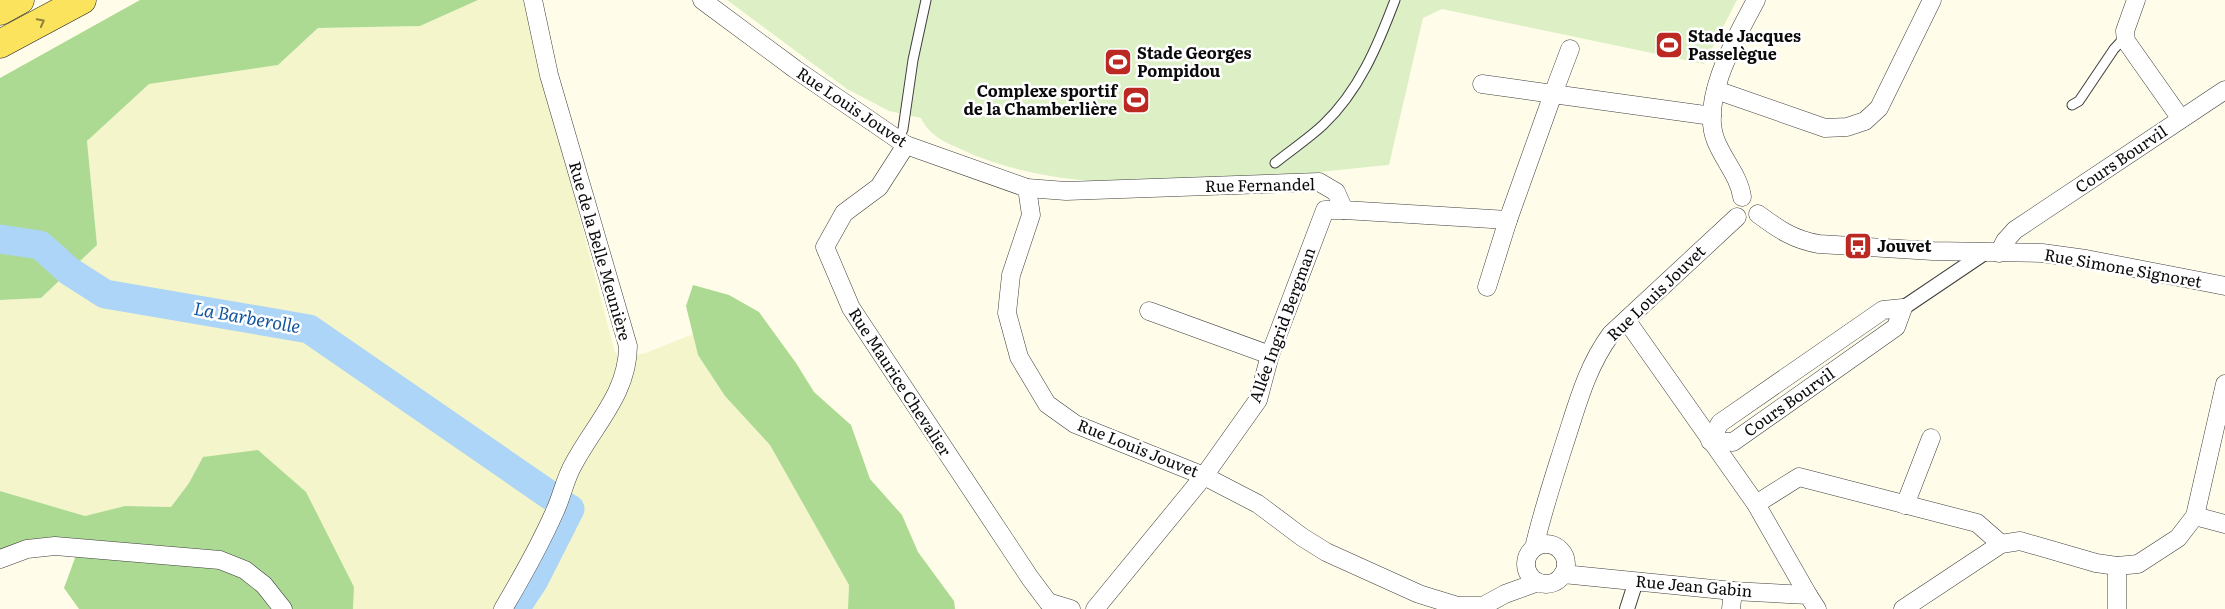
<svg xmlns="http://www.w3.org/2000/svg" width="2225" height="609" font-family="Literata,serif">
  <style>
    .farmland { fill: #f4f5ca }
    .forest { fill: #acda92 }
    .pitch { fill: #ddf0c5 }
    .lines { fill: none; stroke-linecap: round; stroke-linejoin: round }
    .river { stroke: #add5f7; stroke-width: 29 }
    .service-casing { stroke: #3e3e3e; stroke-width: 11 }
    .pedestrian-casing { stroke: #3e3e3e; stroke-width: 16 }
    .minor-casing { stroke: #3e3e3e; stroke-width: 19 }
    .primary-casing { stroke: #1c1c1c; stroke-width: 29 }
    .service { stroke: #fff; stroke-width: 9 }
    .pedestrian { stroke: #fff; stroke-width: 14 }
    .minor { stroke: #fff; stroke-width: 18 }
    .primary { stroke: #fbe35d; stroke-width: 28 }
    .oneway { stroke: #8f8238 }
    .labels { text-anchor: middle; stroke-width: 5; stroke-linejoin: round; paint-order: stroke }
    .poi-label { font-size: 16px; font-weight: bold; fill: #0b0b0b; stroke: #fff; text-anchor: start }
    .street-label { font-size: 16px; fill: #0b0b0b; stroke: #fff }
    .water-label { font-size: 18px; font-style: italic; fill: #13549e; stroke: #fff }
  </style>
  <rect width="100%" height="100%" fill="#fffde9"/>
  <!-- farmland -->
  <polygon class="farmland" points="478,0 523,0 615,353 643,354 693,334 698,355 725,396 770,445 849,585 848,609 515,609 534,580 525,572 503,609 353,609 354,586 203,457 189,483 171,507 125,506 85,516 0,491 0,300 41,298 97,245 87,141 149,84 278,65 318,28 420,26"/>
  <!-- forest -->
  <g class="forest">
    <polygon points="140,0 478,0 420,26 318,28 278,65 149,84 87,141 97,245 41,298 0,300 0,78"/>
    <polygon points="693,285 729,295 759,312 796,363 814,392 851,425 870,479 902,515 918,552 954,601 955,609 848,609 849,585 770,445 725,396 698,355 686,306"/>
    <polygon points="258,450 306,492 354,587 353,609 79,609 64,588 79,547 0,559 0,491 85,516 125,506 171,507 189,483 203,457"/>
  </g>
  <!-- pitch -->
  <path class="pitch" d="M 727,0 L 1737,0 L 1704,64 L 1442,9 L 1423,18 L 1389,165 C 1259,177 1087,206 965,151 C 947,143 930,137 921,118 L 889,111 L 847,89 Z"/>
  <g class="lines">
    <!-- river -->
    <g class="river">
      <polyline points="0,239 40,245 69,271 105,294 309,329 551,496"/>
      <polyline points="515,609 534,580 570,509 565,506"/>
    </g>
    <!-- service casing -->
    <g class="service-casing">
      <g id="service">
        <polyline points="2072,105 2079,101 2114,49 2126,36"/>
        <polyline points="899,139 903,129 913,60 926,0"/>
        <path d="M 1275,163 C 1291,150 1308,139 1323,125 C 1359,91 1378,45 1395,0"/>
      </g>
    </g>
    <!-- pedestrian casing -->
    <g class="pedestrian-casing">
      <g id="pedestrian">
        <polyline points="1903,308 1986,252"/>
        <polyline points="1627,609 1636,581"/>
      </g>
    </g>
    <!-- minor casing -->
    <g class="minor-casing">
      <g id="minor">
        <polyline points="702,0 795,69 906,145 1027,188 1031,215 1011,275 1007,313 1019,357 1047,404 1075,424 1204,476 1258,504 1302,537 1326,552 1419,594 1458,606 1483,606 1505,594 1538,582"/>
        <polyline points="2136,0 2125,31 2126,41 2181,119"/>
        <polyline points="1482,84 1553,94 1570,49"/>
        <polyline points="1716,90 1825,128 1847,127 1865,121 1879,108 1932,0"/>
        <polyline points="906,145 879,187 844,213 825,247 851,308 1030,578 1048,602 1071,609"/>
        <polyline points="1027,188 1066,191 1319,182 1336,192 1344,210 1508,220 1553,94 1712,116"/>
        <path d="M 1742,197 C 1739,176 1724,161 1716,141 C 1699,100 1737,36 1756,0"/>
        <path d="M 1758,214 C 1778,229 1794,240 1819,244 L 1933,251 L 2042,253 L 2086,259 L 2225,286"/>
        <polyline points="1999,253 2005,241 2015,230 2225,90"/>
        <polyline points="1487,287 1508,220"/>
        <polygon points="1903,308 1896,327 1733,442 1710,441 1720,423 1883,310"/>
        <polyline points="1149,311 1270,355"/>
        <polyline points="1627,321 1756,504 1808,595"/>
        <polyline points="1756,504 1799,477 1977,523 2001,544"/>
        <polyline points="1905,505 1931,438"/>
        <polyline points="2195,516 2225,524"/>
        <circle cx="1546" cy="564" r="20"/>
        <path d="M 1534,548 C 1542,513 1553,480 1564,445 C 1577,406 1586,368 1611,334 L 1737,217"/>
        <polyline points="0,559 27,549 55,546 220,560 245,570 264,585 283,609"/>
        <polyline points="1563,574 1733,591 1808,595 1817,609"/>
        <path d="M 503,609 C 522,577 540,545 555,511 C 562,496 565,479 573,465 C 594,425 628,393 628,346 L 549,75 L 533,0"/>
        <polyline points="1095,609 1204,476 1258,400 1270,355 1325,210 1344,210"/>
        <polyline points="1731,609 1733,591"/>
        <polyline points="1903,609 2001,544 2020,541 2096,563 2117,566 2138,564 2178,538 2195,516 2225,384"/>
        <polyline points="2117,609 2117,566"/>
      </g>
    </g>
    <!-- primary casing -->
    <g class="primary-casing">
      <g id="primary">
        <polyline points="0,11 20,0"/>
        <polyline points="0,44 82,0"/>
      </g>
    </g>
    <!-- service -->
    <use href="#service" class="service"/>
    <!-- pedestrian -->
    <use href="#pedestrian" class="pedestrian"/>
    <!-- minor -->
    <use href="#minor" class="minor"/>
    <!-- primary -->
    <use href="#primary" class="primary"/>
  </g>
  <!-- one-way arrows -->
  <defs><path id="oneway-chevron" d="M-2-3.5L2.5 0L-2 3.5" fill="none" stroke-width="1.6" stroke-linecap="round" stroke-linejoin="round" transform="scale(1.25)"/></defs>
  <use class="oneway" href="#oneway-chevron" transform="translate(41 22) rotate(-28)"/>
  <!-- icons -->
  <defs>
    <g id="stadium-square" transform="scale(1.4375)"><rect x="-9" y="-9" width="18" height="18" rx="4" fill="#bc2922" stroke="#fff"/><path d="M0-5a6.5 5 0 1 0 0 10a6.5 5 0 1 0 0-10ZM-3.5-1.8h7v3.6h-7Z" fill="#fff"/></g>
    <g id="bus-square" transform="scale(1.4375)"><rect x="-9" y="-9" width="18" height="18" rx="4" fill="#bc2922" stroke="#fff"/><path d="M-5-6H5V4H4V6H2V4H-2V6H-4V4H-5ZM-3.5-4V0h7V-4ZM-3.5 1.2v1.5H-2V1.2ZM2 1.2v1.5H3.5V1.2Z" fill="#fff"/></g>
  </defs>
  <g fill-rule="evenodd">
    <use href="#stadium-square" x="1669" y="45"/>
    <use href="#stadium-square" x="1118" y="62"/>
    <use href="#stadium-square" x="1136" y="100"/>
    <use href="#bus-square" x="1858" y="246"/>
  </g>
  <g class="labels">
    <!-- poi labels -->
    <g class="poi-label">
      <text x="1688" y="42">Stade Jacques<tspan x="1688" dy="18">Passelègue</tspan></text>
      <text x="1137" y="59">Stade Georges<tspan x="1137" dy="18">Pompidou</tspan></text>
      <text x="1117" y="97" text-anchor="end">Complexe sportif<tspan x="1117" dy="18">de la Chamberlière</tspan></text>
      <text x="1877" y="252">Jouvet</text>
    </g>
    <!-- street labels -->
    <g class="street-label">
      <text transform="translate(852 107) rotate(34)" y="6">Rue Louis Jouvet</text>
      <text transform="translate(2121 159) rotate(-34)" y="6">Cours Bourvil</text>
      <text transform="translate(1260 185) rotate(-1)" y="6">Rue Fernandel</text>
      <text transform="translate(600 251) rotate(74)" y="6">Rue de la Belle Meunière</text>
      <text transform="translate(2123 268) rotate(10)" y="6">Rue Simone Signoret</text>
      <text transform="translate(1656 293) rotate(-44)" y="6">Rue Louis Jouvet</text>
      <text transform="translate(1282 325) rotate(-70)" y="6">Allée Ingrid Bergman</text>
      <text transform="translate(900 382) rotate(57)" y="6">Rue Maurice Chevalier</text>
      <text transform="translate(1789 402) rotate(-35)" y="6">Cours Bourvil</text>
      <text transform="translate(1138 448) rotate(22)" y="6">Rue Louis Jouvet</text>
      <text transform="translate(1694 586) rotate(5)" y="6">Rue Jean Gabin</text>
    </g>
    <!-- water labels -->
    <g class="water-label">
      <text transform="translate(247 318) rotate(10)" y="6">La Barberolle</text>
    </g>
  </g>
</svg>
